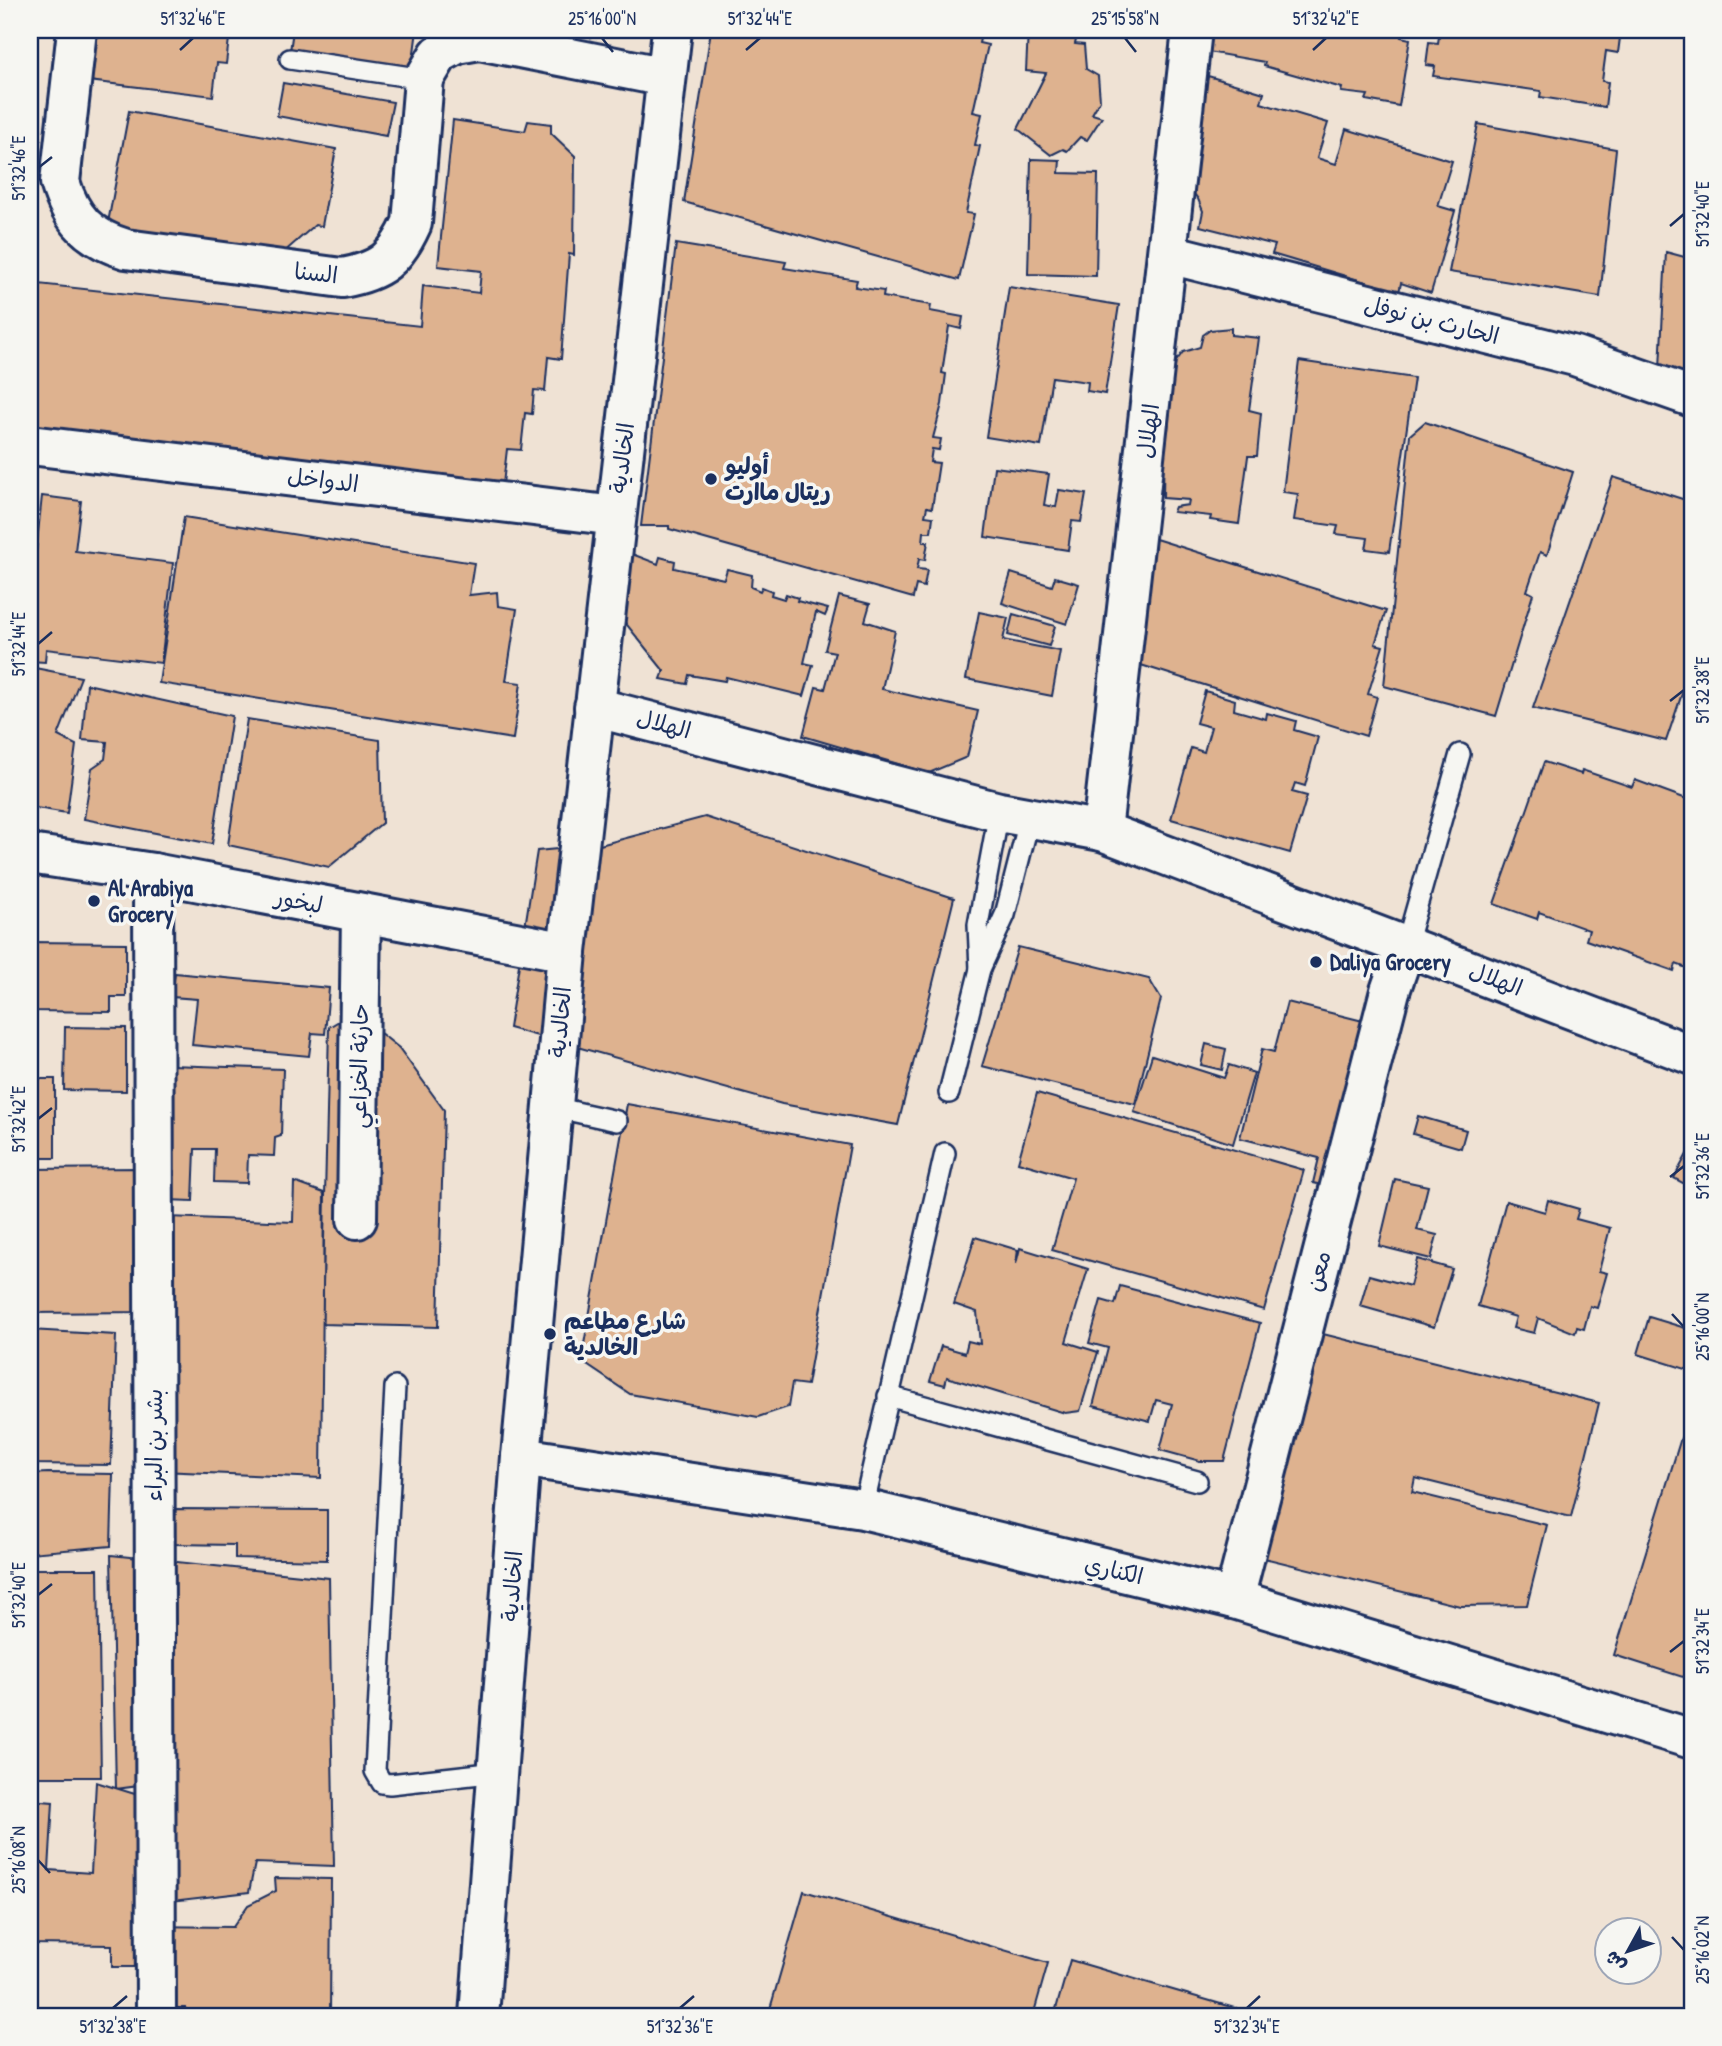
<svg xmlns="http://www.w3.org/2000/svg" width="1722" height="2046" font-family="'Patrick Hand','Playpen Sans Arabic',sans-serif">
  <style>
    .building { fill: #deb28f; stroke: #1b2f5e; stroke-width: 2 }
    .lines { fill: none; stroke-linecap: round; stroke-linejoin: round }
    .lane-casing { stroke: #1b2f5e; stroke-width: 24 }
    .street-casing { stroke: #1b2f5e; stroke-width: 44 }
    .lane { stroke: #f6f6f2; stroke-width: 19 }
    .street { stroke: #f6f6f2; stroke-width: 38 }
    .ticks { fill: none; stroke: #1b2f5e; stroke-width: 2.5 }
    .poi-dot { fill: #1b2f5e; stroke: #f6f6f2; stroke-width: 2.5 }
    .labels { text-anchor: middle; stroke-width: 7; stroke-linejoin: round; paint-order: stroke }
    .street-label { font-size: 23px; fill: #1b2f5e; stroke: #f6f6f2 }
    .poi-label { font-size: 23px; font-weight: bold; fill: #1b2f5e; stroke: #f6f6f2; text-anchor: start }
    .neatline { fill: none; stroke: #1b2f5e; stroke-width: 2.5 }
    .ticks-label { font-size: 18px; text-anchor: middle; fill: #1b2f5e }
  </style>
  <rect width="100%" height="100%" fill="#efe2d4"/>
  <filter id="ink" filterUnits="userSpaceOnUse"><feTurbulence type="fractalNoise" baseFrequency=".0143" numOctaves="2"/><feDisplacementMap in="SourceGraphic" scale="14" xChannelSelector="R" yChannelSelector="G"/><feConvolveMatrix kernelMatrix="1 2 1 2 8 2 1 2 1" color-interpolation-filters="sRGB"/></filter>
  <g filter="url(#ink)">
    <!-- building -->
    <g class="building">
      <polygon points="91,30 230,30 226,64 217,63 213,96 89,81"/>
      <polygon points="293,30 417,30 412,68 290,51"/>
      <polygon points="711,30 982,30 979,43 988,45 973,112 982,114 975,145 980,146 966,213 974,214 959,280 684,202"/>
      <polygon points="1028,30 1078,32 1075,44 1084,45 1086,69 1098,76 1100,100 1092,114 1102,117 1087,140 1080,137 1067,151 1063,149 1051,155 1018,129 1046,73 1026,71"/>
      <polygon points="1194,30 1403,30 1401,37 1410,39 1399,106 1366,100 1368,95 1341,92 1342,88 1264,66 1265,62 1191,49"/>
      <polygon points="1440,30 1621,30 1618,53 1606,51 1602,81 1608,82 1605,107 1540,97 1541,91 1433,76 1435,66 1426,65 1429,42 1438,43"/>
      <polygon points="1208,76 1264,93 1261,103 1328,123 1317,158 1336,164 1346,129 1452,161 1438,206 1455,211 1431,293 1401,283 1399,292 1272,254 1275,245 1200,226 1203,211 1198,199 1191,190 1182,189"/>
      <polygon points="283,83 393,102 386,136 277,116"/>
      <polygon points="129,111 336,149 322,226 315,225 275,260 107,228"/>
      <polygon points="453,120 525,131 528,121 551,124 551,133 575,156 574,255 569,254 561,359 548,357 545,391 534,390 532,414 525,413 521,450 507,449 503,484 30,432 30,283 420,326 423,286 479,293 481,271 438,266"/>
      <polygon points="1478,124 1616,149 1600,297 1449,272"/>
      <polygon points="1031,159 1060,160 1059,173 1098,174 1096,276 1028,274"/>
      <polygon points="676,244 786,262 784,268 857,280 855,287 884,291 883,297 931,305 930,311 963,317 961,329 949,326 942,373 946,374 942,404 933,438 941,439 939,450 932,449 930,462 939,463 932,508 927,507 925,516 933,517 931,532 924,532 923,542 928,542 925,560 919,559 917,569 927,570 924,587 916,585 913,598 669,529 669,526 641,526"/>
      <polygon points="1666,252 1692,259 1692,378 1660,368"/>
      <polygon points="1009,287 1119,305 1105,394 1087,391 1088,382 1052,377 1041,446 986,437"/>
      <polygon points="1231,328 1231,335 1259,338 1249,410 1261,413 1257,456 1248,456 1239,524 1210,520 1211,516 1173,512 1175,507 1188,505 1189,500 1163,498 1164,431 1168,431 1169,416 1166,416 1172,367 1183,352 1200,347 1203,335 1210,330"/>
      <polygon points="1299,361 1414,378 1389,552 1366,549 1368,538 1336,534 1338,526 1294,520 1298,494 1283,492"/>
      <polygon points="1425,422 1573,472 1547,555 1540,552 1527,591 1533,594 1496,716 1384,686 1410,435"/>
      <polygon points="994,467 1049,474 1044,505 1056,507 1059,490 1086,494 1081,522 1072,521 1068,550 985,537"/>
      <polygon points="1613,477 1692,502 1692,664 1666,741 1533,708"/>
      <polygon points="42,496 81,501 75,551 173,563 161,663 46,649 45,662 30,661 30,578 33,579"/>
      <polygon points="184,517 474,563 469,595 497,592 498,606 517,609 506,681 521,683 513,739 159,683"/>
      <polygon points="1146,536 1386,611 1375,644 1383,646 1368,694 1377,697 1366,736 1125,660"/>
      <polygon points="624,551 658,564 660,557 675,561 674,568 724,579 727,569 752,575 751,587 760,591 762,587 772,591 771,595 784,599 786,594 798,598 797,601 828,609 825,616 816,612 804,663 813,665 804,696 726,677 725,681 689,675 687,684 661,679 664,671 619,615"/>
      <polygon points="1011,573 1052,586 1055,577 1079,584 1067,624 1002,603"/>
      <polygon points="839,596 870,604 865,621 895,631 882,689 978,711 967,757 929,773 803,736 816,687 825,689 835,652 825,650"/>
      <polygon points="979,612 1008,618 1003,640 1060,651 1052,696 966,679"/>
      <polygon points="1013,614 1055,626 1049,646 1008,635"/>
      <polygon points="30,667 81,677 58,736 76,745 67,813 30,807"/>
      <polygon points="87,684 232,716 212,844 84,819 92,768 105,759 107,742 82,740"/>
      <polygon points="1205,691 1235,700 1234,710 1266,719 1267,713 1296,721 1294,730 1318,737 1305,786 1295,783 1292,792 1307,796 1290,853 1171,819 1191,748 1204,752 1211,727 1196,723"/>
      <polygon points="247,719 380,740 382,823 329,867 228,845"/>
      <polygon points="1544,762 1581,774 1582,770 1632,787 1635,780 1692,801 1692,970 1676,964 1674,971 1586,940 1589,930 1539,912 1537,919 1494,904"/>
      <polygon points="705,817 954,898 898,1125 782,1104 509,1028 537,851 600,845"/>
      <polygon points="30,942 126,943 126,997 111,997 111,1012 30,1011"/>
      <polygon points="1018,947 1149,979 1161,999 1135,1104 982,1066"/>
      <polygon points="175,973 329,988 325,1034 312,1033 309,1056 192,1045 197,999 172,997"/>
      <polygon points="1287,1002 1363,1021 1322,1185 1313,1183 1319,1158 1240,1138 1262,1049 1274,1052"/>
      <polygon points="354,1012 399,1048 444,1110 438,1327 322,1324 329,1027"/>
      <polygon points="65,1027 126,1028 126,1091 64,1090"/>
      <polygon points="1206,1044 1226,1049 1222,1070 1201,1065"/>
      <polygon points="1152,1055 1224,1078 1229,1065 1254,1073 1233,1144 1134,1112"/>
      <polygon points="170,1065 283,1069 281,1136 275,1138 274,1156 248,1155 247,1183 214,1182 215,1149 195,1149 193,1201 166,1200"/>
      <rect x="30" y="1079" width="25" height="79"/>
      <polygon points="1037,1093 1304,1170 1264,1310 1052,1250 1073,1178 1018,1162"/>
      <polygon points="627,1104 850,1145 807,1385 792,1383 788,1407 758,1417 630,1394 581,1361"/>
      <polygon points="1418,1116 1466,1130 1461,1148 1413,1134"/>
      <polygon points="1692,1145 1692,1188 1674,1178"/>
      <polygon points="140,1168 142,1312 30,1313 30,1169"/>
      <polygon points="1395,1179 1428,1186 1417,1230 1437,1235 1431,1259 1379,1246"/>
      <polygon points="294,1182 324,1193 321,1478 161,1471 169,1217 293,1222"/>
      <polygon points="1548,1200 1579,1209 1576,1219 1610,1228 1599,1271 1607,1273 1597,1308 1590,1306 1584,1329 1577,1327 1575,1333 1538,1318 1534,1333 1513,1328 1516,1317 1478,1306 1506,1201 1545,1212"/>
      <polygon points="975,1237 1018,1250 1016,1264 1020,1248 1088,1269 1066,1342 1098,1352 1080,1411 1065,1413 947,1377 945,1385 930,1381 941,1346 965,1353 968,1341 980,1344 977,1312 954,1304"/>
      <polygon points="1417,1259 1452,1269 1434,1327 1360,1306 1369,1275 1410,1286"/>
      <polygon points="1120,1286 1260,1323 1224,1461 1200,1461 1160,1450 1172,1404 1156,1400 1150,1421 1093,1406 1108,1348 1089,1343 1101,1300 1115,1304"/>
      <polygon points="1649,1317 1692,1330 1692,1371 1638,1354"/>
      <polygon points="1303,1329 1599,1403 1571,1517 1415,1478 1412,1492 1547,1525 1527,1605 1460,1606 1248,1554"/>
      <polygon points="30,1330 116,1335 111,1465 30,1464"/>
      <polygon points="1681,1438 1692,1441 1692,1680 1614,1655"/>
      <polygon points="48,1473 113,1474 111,1546 30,1553 30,1474"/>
      <polygon points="173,1509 327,1510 327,1560 235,1558 235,1545 173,1544"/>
      <polygon points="111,1555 329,1578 334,1866 255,1863 249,1892 172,1901 161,1783 116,1789"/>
      <polygon points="30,1569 98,1569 101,1777 36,1777 36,1796 30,1796"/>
      <polygon points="96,1782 138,1795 138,1967 112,1967 112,1945 30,1944 30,1800 53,1802 49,1870 91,1873"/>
      <polygon points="275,1878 331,1879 330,2016 186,2016 186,2008 145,2008 145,1926 233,1927 248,1905 276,1891"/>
      <polygon points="804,1891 1048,1963 1033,2016 768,2016"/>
      <polygon points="1070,1960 1262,2016 1054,2016"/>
    </g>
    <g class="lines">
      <!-- lane casing -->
      <g class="lane-casing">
        <g id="lane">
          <polyline points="290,59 424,79"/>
          <polyline points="1406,945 1460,754"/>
          <polyline points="980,969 978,925 999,812"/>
          <polyline points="949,1093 980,969 1005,915 1030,817"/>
          <polyline points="553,1107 617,1121"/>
          <polyline points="395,1387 375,1771 382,1783 390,1784 498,1772"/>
          <polyline points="888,1396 1197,1481"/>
          <polyline points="863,1509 945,1153"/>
        </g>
      </g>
      <!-- street casing -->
      <g class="street-casing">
        <g id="street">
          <path d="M 77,30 L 60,182 C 71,219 89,238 126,249 L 342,278 C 381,271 396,259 412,223 L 424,79 L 439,54 L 457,44 L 479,40 L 666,77"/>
          <polyline points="1169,254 1575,356 1692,397"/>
          <polyline points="30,445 616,516"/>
          <polyline points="594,707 999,812 1102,831 1692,1055"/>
          <polyline points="1102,831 1192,30"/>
          <polyline points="30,854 153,873 567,952"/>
          <polyline points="153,873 156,2016"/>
          <polyline points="357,1219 361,913"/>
          <polyline points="521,1457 863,1509 1234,1599 1692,1739"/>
          <polyline points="1234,1599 1390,991 1406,945"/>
          <polyline points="479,2016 521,1457 567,952 672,30"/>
        </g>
      </g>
      <!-- lane -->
      <use href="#lane" class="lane"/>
      <!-- street -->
      <use href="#street" class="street"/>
    </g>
  </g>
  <!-- ticks -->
  <path class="ticks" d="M 602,38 L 613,52M 1125,38 L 1136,52M 180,50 L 193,38M 746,50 L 760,38M 1313,50 L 1326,38M 38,168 L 52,157M 1670,226 L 1684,214M 38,644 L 52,632M 1670,701 L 1684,690M 38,1119 L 52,1108M 1670,1177 L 1684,1166M 1672,1314 L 1684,1327M 38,1595 L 52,1584M 1670,1652 L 1684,1641M 38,1860 L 50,1873M 1672,1937 L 1684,1950M 113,2008 L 127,1996M 680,2008 L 694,1996M 1247,2008 L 1260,1996"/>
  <!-- markers -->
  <g class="poi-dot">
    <circle cx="711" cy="479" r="7"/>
    <circle cx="94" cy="901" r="7"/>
    <circle cx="1316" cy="962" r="7"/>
    <circle cx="550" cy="1334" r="7"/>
  </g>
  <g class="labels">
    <!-- street labels -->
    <g class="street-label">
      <text transform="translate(316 273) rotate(6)" y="8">السنا</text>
      <text transform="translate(1432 320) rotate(14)" y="8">الحارث بن نوفل</text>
      <text transform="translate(1148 431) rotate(-83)" y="8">الهلال</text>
      <text transform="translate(622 458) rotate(-83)" y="8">الخالدية</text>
      <text transform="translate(323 480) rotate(7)" y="8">الدواخل</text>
      <text transform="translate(664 724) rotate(15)" y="8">الهلال</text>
      <text transform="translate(299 901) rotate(11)" y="8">لبخور</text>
      <text transform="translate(1496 979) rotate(21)" y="8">الهلال</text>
      <text transform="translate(560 1022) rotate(-85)" y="8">الخالدية</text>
      <text transform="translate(359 1066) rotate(-89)" y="8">حارثة الخزاعي</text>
      <text transform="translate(1318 1271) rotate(-76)" y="8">معن</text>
      <text transform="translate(154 1445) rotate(-90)" y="8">بشر بن البراء</text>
      <text transform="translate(1114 1570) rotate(13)" y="8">الكناري</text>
      <text transform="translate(512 1586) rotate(-86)" y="8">الخالدية</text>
    </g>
    <!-- poi labels -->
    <g class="poi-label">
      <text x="725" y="474">أوليو<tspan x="725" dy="26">ريتال ماارت</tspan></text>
      <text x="108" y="896">Al Arabiya<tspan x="108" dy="26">Grocery</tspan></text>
      <text x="1330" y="970">Daliya Grocery</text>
      <text x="564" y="1329">شارع مطاعم<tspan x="564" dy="26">الخالدية</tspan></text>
    </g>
  </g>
  <!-- margin -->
  <rect width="1722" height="2046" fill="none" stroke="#f6f6f2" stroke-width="77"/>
  <!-- north arrow -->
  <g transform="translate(1628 1951) rotate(230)"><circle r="33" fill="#f6f6f2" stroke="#9ea6b7" stroke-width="2"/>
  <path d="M0-5L12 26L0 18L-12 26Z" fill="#1b2f5e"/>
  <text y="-10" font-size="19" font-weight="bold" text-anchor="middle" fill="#1b2f5e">ش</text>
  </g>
  <rect x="38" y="38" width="1646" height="1970" class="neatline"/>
  <g class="ticks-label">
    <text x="193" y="25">51°32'46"E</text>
    <text x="602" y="25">25°16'00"N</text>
    <text x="760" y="25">51°32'44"E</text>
    <text x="1125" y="25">25°15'58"N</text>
    <text x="1326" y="25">51°32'42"E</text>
    <text transform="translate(19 168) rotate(-90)" y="6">51°32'46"E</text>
    <text transform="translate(1703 214) rotate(-90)" y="6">51°32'40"E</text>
    <text transform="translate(19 644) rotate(-90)" y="6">51°32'44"E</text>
    <text transform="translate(1703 690) rotate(-90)" y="6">51°32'38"E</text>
    <text transform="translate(19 1119) rotate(-90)" y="6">51°32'42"E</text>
    <text transform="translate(1703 1166) rotate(-90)" y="6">51°32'36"E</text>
    <text transform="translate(1703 1327) rotate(-90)" y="6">25°16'00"N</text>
    <text transform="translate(19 1595) rotate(-90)" y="6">51°32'40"E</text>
    <text transform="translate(1703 1641) rotate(-90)" y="6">51°32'34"E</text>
    <text transform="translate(19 1860) rotate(-90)" y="6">25°16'08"N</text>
    <text transform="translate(1703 1950) rotate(-90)" y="6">25°16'02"N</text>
    <text x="113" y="2033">51°32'38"E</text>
    <text x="680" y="2033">51°32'36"E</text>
    <text x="1247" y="2033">51°32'34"E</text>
  </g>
</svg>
